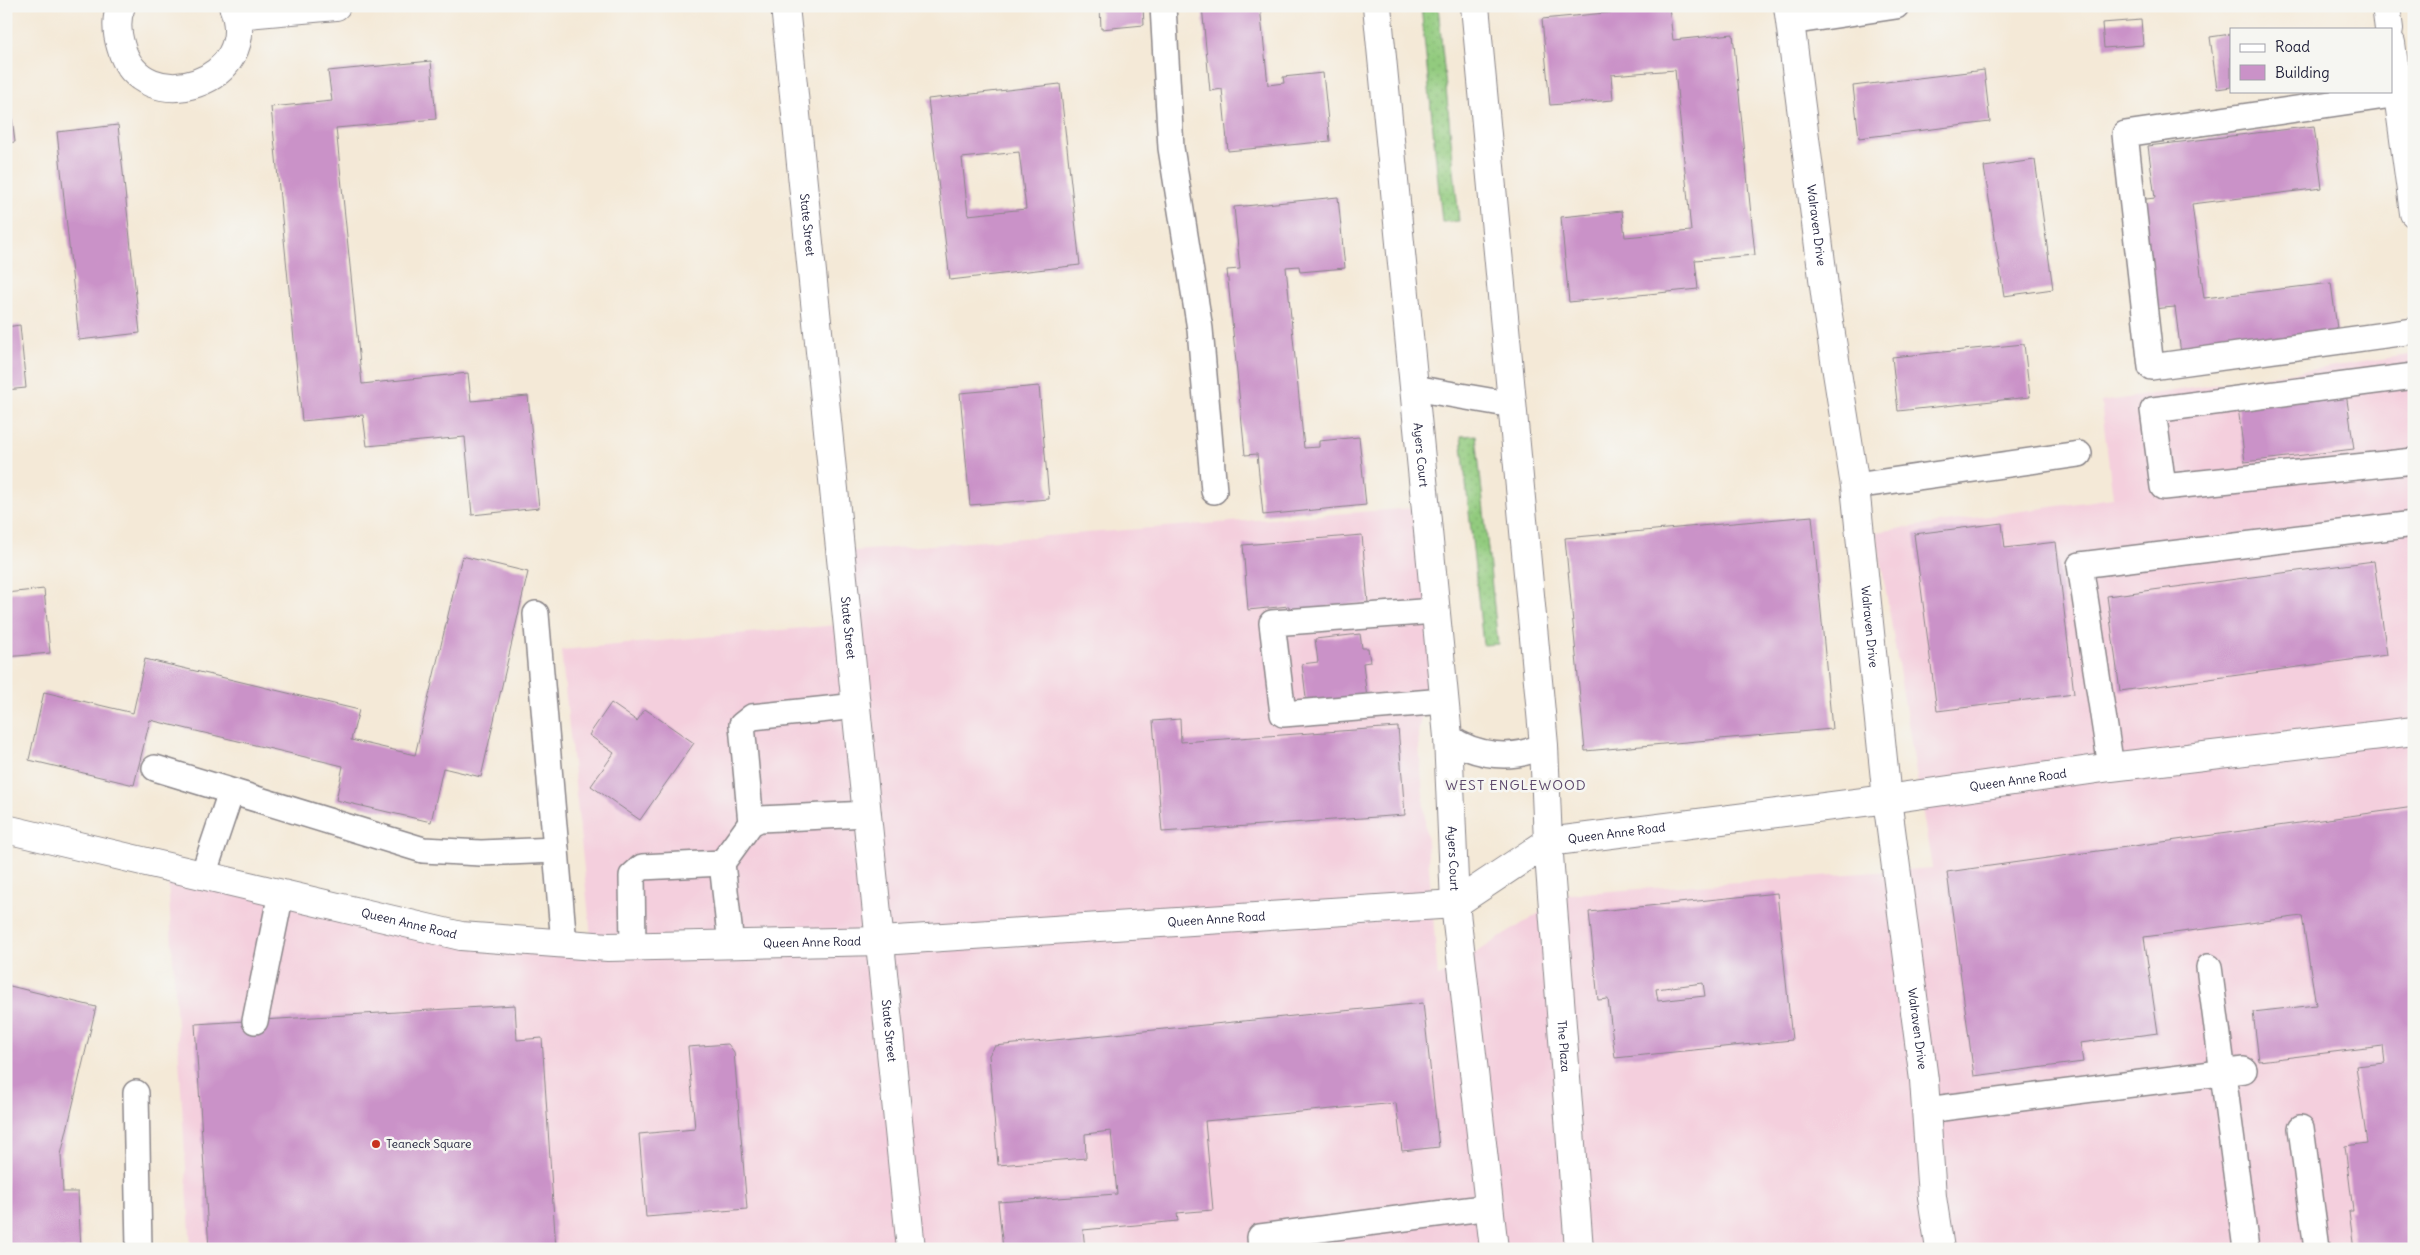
<svg xmlns="http://www.w3.org/2000/svg" width="2420" height="1255" font-family="Delius,sans-serif">
  <style>
    .built { fill: #f4cfdd }
    .grass { fill: url(#grass-dots); stroke: #5a765c }
    .building { fill: #ca92c8; fill-rule: evenodd }
    .lines { fill: none; stroke-linecap: round; stroke-linejoin: round }
    .lane-casing { stroke: #8b8689; stroke-width: 28 }
    .street-casing { stroke: #8b8689; stroke-width: 30 }
    .secondary-casing { stroke: #8b8689; stroke-width: 30 }
    .lane { stroke: #fff; stroke-width: 25 }
    .street { stroke: #fff; stroke-width: 28 }
    .secondary { stroke: #fff; stroke-width: 28 }
    .poi-dot { fill: #c8321e; stroke: #f6f6f2; stroke-width: 2 }
    .labels { text-anchor: middle; stroke-width: 5; stroke-linejoin: round; paint-order: stroke }
    .street-label { font-size: 12px; fill: #22223b; stroke: #f6f6f2 }
    .poi-label { font-size: 12px; fill: #22223b; stroke: #f6f6f2; text-anchor: start }
    .neighbourhood-label { font-size: 14px; letter-spacing: 1px; fill: #5d496c; stroke: #f6f6f2 }
  </style>
  <defs>
    <pattern id="grass-dots" width="8" height="8" patternUnits="userSpaceOnUse" patternTransform="scale(1.25)"><rect width="8" height="8" fill="#92cb7e"/><path d="M2 2h.1M6 6h.1" fill="none" stroke="#7eae6e" stroke-width="1.8" stroke-linecap="round"/></pattern>
  </defs>
  <rect width="100%" height="100%" fill="#f6f6f2"/>
  <filter id="ink" filterUnits="userSpaceOnUse"><feTurbulence type="fractalNoise" baseFrequency=".02" numOctaves="2"/><feDisplacementMap in="SourceGraphic" scale="10" xChannelSelector="R" yChannelSelector="G"/><feConvolveMatrix kernelMatrix="1 2 1 2 8 2 1 2 1" color-interpolation-filters="sRGB"/></filter>
  <filter id="wash" filterUnits="userSpaceOnUse"><feTurbulence type="fractalNoise" baseFrequency=".0096" numOctaves="4" result="noise"/><feDisplacementMap in="SourceGraphic" scale="20" xChannelSelector="R" yChannelSelector="G"/><feGaussianBlur stdDeviation="1.12" result="paint"/><feColorMatrix in="noise" values="0 0 0 0 0 0 0 0 0 0 0 0 0 0 0 0 0 1.4 0 .05"/><feComposite in="paint" operator="in"/></filter>
  <g filter="url(#wash)">
    <rect width="100%" height="100%" fill="#f4e9d7"/>
    <!-- built -->
    <polygon class="built" points="2414,354 2414,1249 191,1249 167,866 281,893 592,946 561,650 848,624 841,552 1425,507 1444,701 1421,717 1418,734 1438,977 1569,894 1932,868 1876,532 2113,498 2101,402"/>
    <!-- grass -->
    <g class="grass">
      <polygon points="1421,6 1438,6 1459,221 1442,222"/>
      <polygon points="1476,435 1498,644 1483,645 1461,436"/>
    </g>
    <g id="blocks">
      <!-- building -->
      <g class="building">
        <polygon points="1100,6 1143,6 1144,25 1101,29"/>
        <polygon points="1202,6 1260,6 1268,85 1284,83 1283,77 1323,73 1330,141 1228,151 1222,89 1210,91"/>
        <polygon points="1669,7 1673,40 1733,34 1755,255 1695,260 1698,289 1569,302 1561,217 1622,211 1625,237 1691,231 1675,70 1611,75 1613,100 1550,105 1542,19"/>
        <polygon points="2141,20 2143,45 2104,48 2102,23"/>
        <polygon points="2231,34 2231,87 2217,89 2210,37"/>
        <polygon points="431,61 436,119 336,128 362,384 468,373 471,401 528,396 539,508 472,515 465,437 367,446 363,415 302,421 271,107 332,101 328,71"/>
        <polygon points="6,69 15,142 6,143"/>
        <polygon points="1984,70 1990,122 1859,138 1853,86"/>
        <path d="M 1060,84 L 1080,265 L 950,280 L 928,99 ZM 1019,152 L 1026,209 L 968,215 L 962,158 Z"/>
        <polygon points="118,125 140,333 79,340 57,132"/>
        <polygon points="2314,126 2322,188 2192,204 2204,298 2331,283 2338,336 2181,354 2175,307 2152,309 2138,200 2155,198 2148,146"/>
        <polygon points="2035,160 2053,289 2004,296 1984,167"/>
        <polygon points="1338,197 1345,268 1300,272 1299,266 1286,267 1304,448 1319,447 1319,441 1359,437 1366,505 1263,515 1257,454 1245,455 1227,270 1240,269 1234,207"/>
        <polygon points="20,325 26,388 6,390 6,327"/>
        <polygon points="2024,344 2030,397 1898,411 1892,357"/>
        <polygon points="1039,386 1049,499 970,505 960,393"/>
        <polygon points="2346,393 2354,449 2245,462 2238,407"/>
        <polygon points="1812,516 1832,729 1585,751 1565,538"/>
        <polygon points="2002,523 2005,548 2056,542 2074,694 1937,711 1914,534"/>
        <polygon points="1362,535 1368,603 1327,606 1328,614 1290,617 1289,606 1248,610 1243,545"/>
        <polygon points="462,556 528,572 481,777 443,768 431,822 336,800 343,766 150,720 134,785 29,760 44,692 133,713 145,659 359,710 351,740 415,755"/>
        <polygon points="2374,561 2387,655 2120,691 2107,596"/>
        <polygon points="44,589 50,653 6,657 6,593"/>
        <polygon points="1360,634 1362,648 1368,648 1370,662 1363,663 1367,699 1307,706 1302,664 1318,662 1315,639"/>
        <polygon points="611,703 637,721 645,709 694,743 640,820 591,786 614,753 589,735"/>
        <polygon points="1180,719 1181,742 1398,727 1405,815 1162,832 1153,721"/>
        <polygon points="2414,807 2414,1249 2354,1249 2349,1211 2353,1211 2345,1146 2367,1143 2356,1066 2385,1063 2383,1046 2259,1061 2253,1012 2316,1005 2302,916 2144,937 2158,1033 2080,1043 2083,1062 1974,1076 1947,872"/>
        <path d="M 1777,893 L 1792,1040 L 1615,1058 L 1608,999 L 1598,1000 L 1589,912 ZM 1703,983 L 1705,996 L 1658,1001 L 1656,989 Z"/>
        <polygon points="6,985 96,1007 61,1155 63,1192 78,1192 81,1249 6,1249"/>
        <polygon points="1423,1003 1439,1147 1402,1151 1396,1103 1205,1121 1213,1210 1177,1213 1178,1221 1083,1230 1085,1249 1003,1249 998,1202 1117,1194 1111,1131 1085,1134 1086,1158 998,1165 989,1055 995,1046"/>
        <polygon points="515,1005 517,1040 542,1038 556,1249 209,1249 195,1024"/>
        <polygon points="728,1044 734,1052 747,1209 646,1217 639,1134 695,1129 688,1047"/>
      </g>
    </g>
  </g>
  <g filter="url(#ink)">
    <use href="#blocks" fill-opacity="0" stroke="#8b8689" stroke-width="1"/>
    <g class="lines">
      <!-- lane casing -->
      <g class="lane-casing">
        <g id="lane">
          <polyline points="1163,6 1171,148 1200,329 1214,491"/>
          <polyline points="1790,22 1896,6"/>
          <polyline points="2399,94 2125,134 2151,367 2414,331"/>
          <polyline points="2414,376 2153,410 2163,487 2414,461"/>
          <polyline points="1414,388 1513,405"/>
          <polyline points="1855,486 2079,454"/>
          <polyline points="1435,611 1272,623 1283,714 1444,701"/>
          <polyline points="536,614 564,944"/>
          <path d="M 1448,737 C 1476,757 1514,761 1544,745"/>
          <polyline points="2111,767 2080,565 2414,524"/>
          <polyline points="155,768 423,850 481,853 556,850"/>
          <polyline points="751,823 742,725 752,717 857,706"/>
          <polyline points="203,875 231,792"/>
          <polyline points="731,945 722,863 751,823 760,819 868,814"/>
          <polyline points="633,947 632,876 642,867 722,863"/>
          <polyline points="2209,967 2246,1249"/>
          <polyline points="255,1021 281,893"/>
          <polyline points="136,1093 139,1249"/>
          <polyline points="1926,1110 2244,1070"/>
          <polyline points="2301,1128 2317,1249"/>
          <polyline points="1261,1249 1260,1237 1490,1207"/>
        </g>
      </g>
      <!-- street casing -->
      <g class="street-casing">
        <g id="street">
          <path d="M 121,6 C 115,20 117,34 121,47 C 142,122 264,82 233,6"/>
          <path id="s1" d="M 785,6 L 911,1249"/>
          <path id="s2" d="M 1377,6 L 1448,737 L 1455,904 L 1494,1249"/>
          <path id="s3" d="M 1475,6 L 1544,745 L 1548,842 L 1579,1249"/>
          <path id="s4" d="M 1788,6 L 1827,309 L 1855,486 L 1887,799 L 1924,1080 L 1932,1197 L 1940,1249"/>
          <polyline points="2386,6 2389,29"/>
          <polyline points="237,15 336,6"/>
          <polyline points="2391,43 2414,213"/>
        </g>
      </g>
      <!-- secondary casing -->
      <g class="secondary-casing">
        <g id="secondary">
          <path id="s5" d="M 6,829 L 461,936 L 608,947 L 881,941 L 1455,904 L 1548,842 L 1887,799 L 2111,767 L 2414,731"/>
        </g>
      </g>
      <!-- lane -->
      <use href="#lane" class="lane"/>
      <!-- street -->
      <use href="#street" class="street"/>
      <!-- secondary -->
      <use href="#secondary" class="secondary"/>
    </g>
  </g>
  <!-- markers -->
  <circle class="poi-dot" cx="376" cy="1144" r="5"/>
  <g class="labels">
    <!-- street labels -->
    <g class="street-label">
      <text dy="4" stroke="none"><textPath href="#s1" startOffset="220">State Street</textPath></text>
      <text dy="4" stroke="none"><textPath href="#s4" startOffset="221">Walraven Drive</textPath></text>
      <text dy="4" stroke="none"><textPath href="#s2" startOffset="451">Ayers Court</textPath></text>
      <text dy="4" stroke="none"><textPath href="#s1" startOffset="625">State Street</textPath></text>
      <text dy="4" stroke="none"><textPath href="#s4" startOffset="626">Walraven Drive</textPath></text>
      <text dy="4" stroke="none"><textPath href="#s5" startOffset="2049">Queen Anne Road</textPath></text>
      <text dy="4" stroke="none"><textPath href="#s5" startOffset="1644">Queen Anne Road</textPath></text>
      <text dy="4" stroke="none"><textPath href="#s2" startOffset="856">Ayers Court</textPath></text>
      <text dy="4" stroke="none"><textPath href="#s5" startOffset="1224">Queen Anne Road</textPath></text>
      <text dy="4" stroke="none"><textPath href="#s5" startOffset="414">Queen Anne Road</textPath></text>
      <text dy="4" stroke="none"><textPath href="#s5" startOffset="819">Queen Anne Road</textPath></text>
      <text dy="4" stroke="none"><textPath href="#s4" startOffset="1031">Walraven Drive</textPath></text>
      <text dy="4" stroke="none"><textPath href="#s1" startOffset="1030">State Street</textPath></text>
      <text dy="4" stroke="none"><textPath href="#s3" startOffset="1044">The Plaza</textPath></text>
    </g>
    <!-- poi labels -->
    <g class="poi-label">
      <text x="386" y="1148">Teaneck Square</text>
    </g>
    <!-- neighbourhood labels -->
    <g class="neighbourhood-label">
      <text x="1516" y="790">WEST ENGLEWOOD</text>
    </g>
  </g>
  <!-- margin -->
  <rect width="2420" height="1255" fill="none" stroke="#f6f6f2" stroke-width="25"/>
  <!-- legend -->
  <rect x="2230" y="28" width="162" height="65" fill="#f6f6f2" stroke="#a1a1a9"/>
  <rect x="2240" y="44" width="25" height="8" fill="#ffffff" stroke="#a1a1a9"/>
  <text x="2275" y="52" font-size="15" fill="#22223b">Road</text>
  <rect x="2240" y="65" width="25" height="15" fill="#ca92c8" stroke="#a1a1a9"/>
  <text x="2275" y="78" font-size="15" fill="#22223b">Building</text>
</svg>
